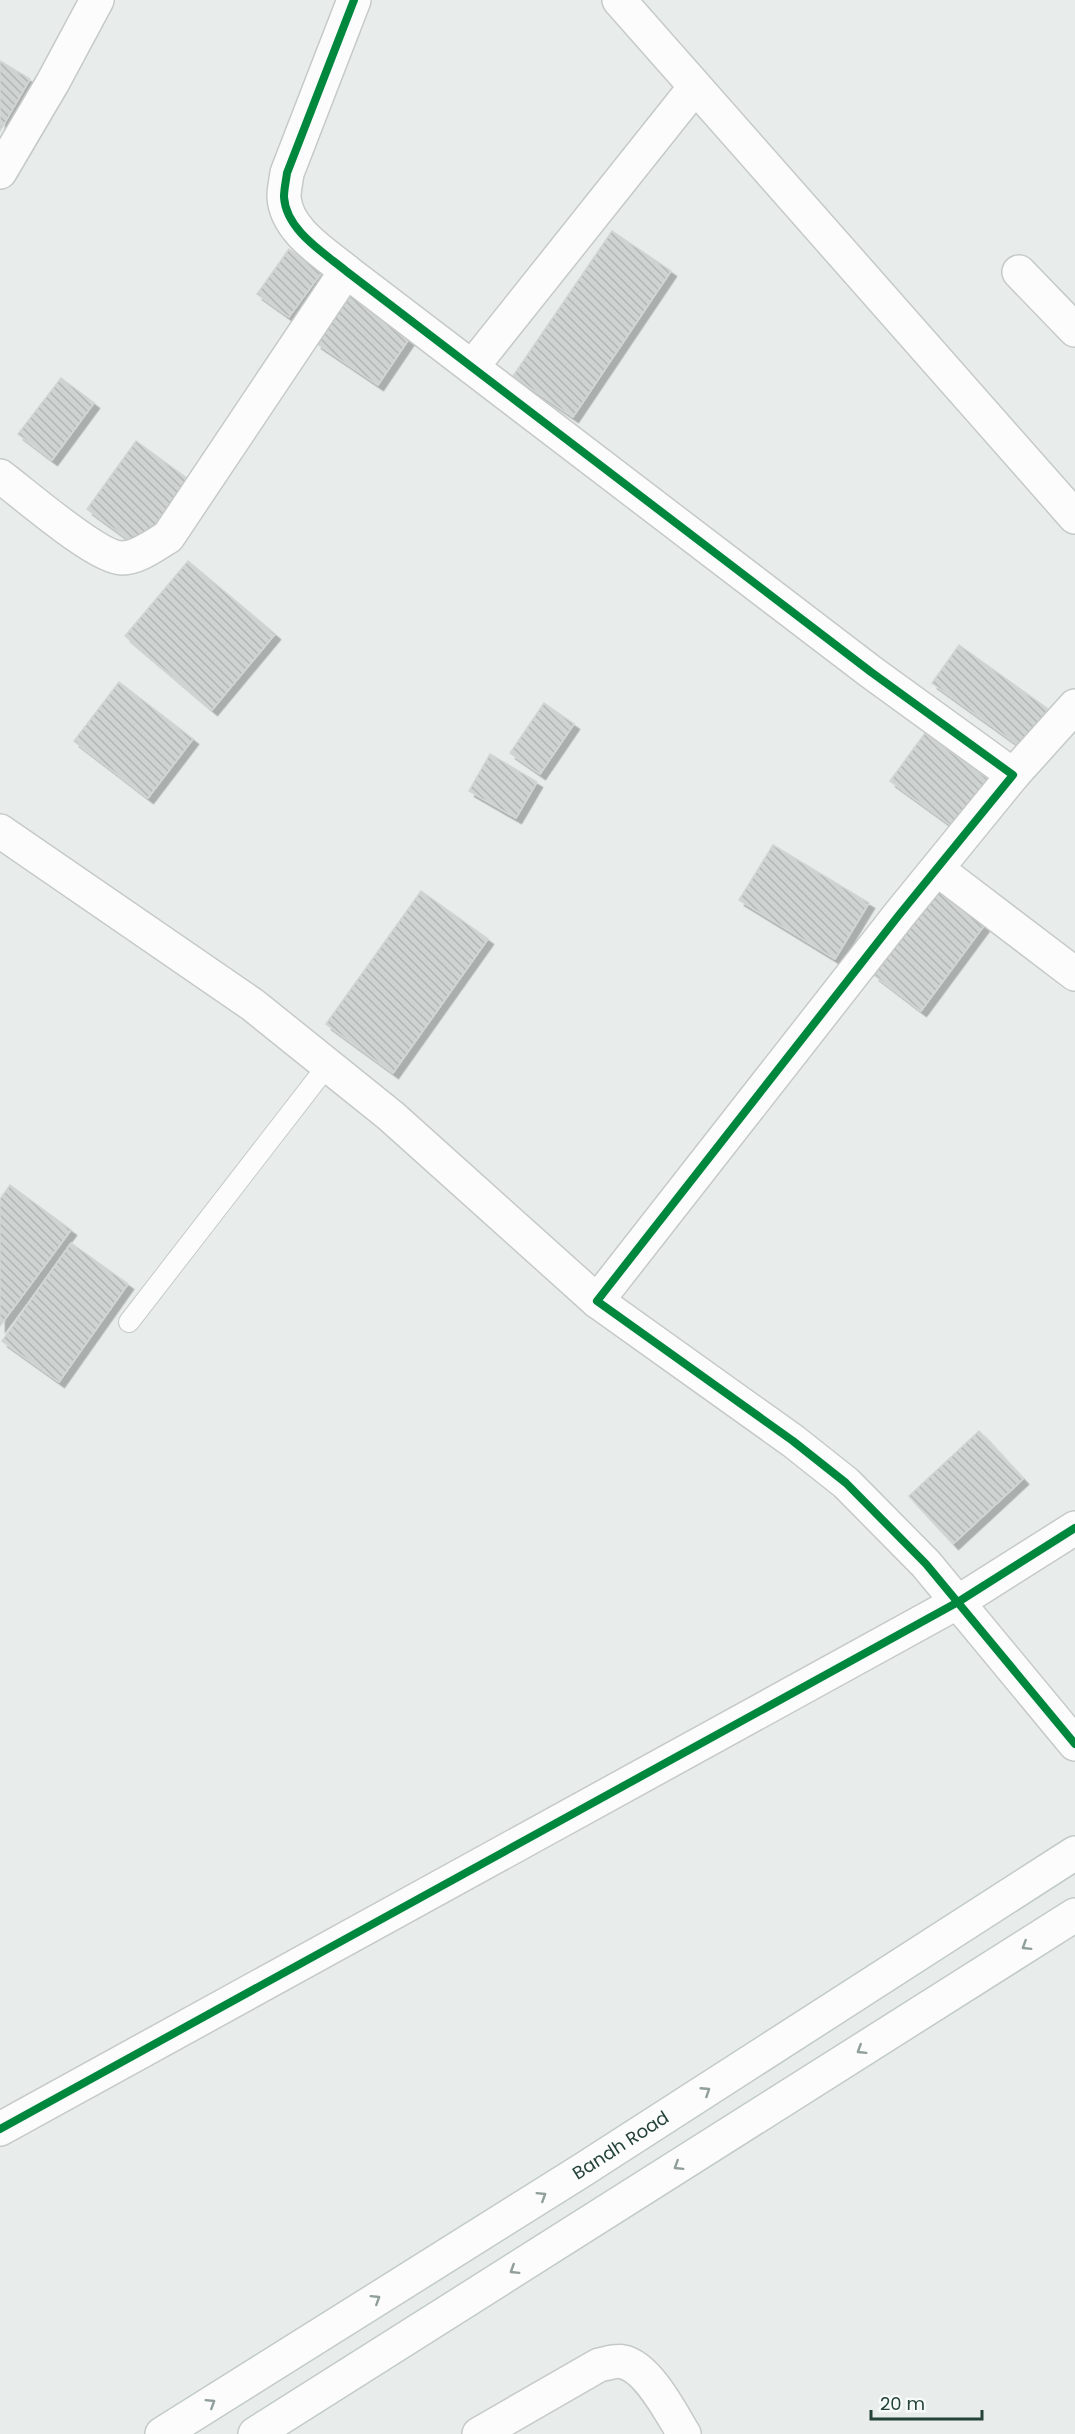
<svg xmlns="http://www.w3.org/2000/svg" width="1075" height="2434" font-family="Poppins,sans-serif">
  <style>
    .building { fill: url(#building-back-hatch); stroke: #d1d6d4; stroke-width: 1.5; filter: url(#shadow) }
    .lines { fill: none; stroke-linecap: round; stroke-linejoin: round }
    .service-casing { stroke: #c5cac8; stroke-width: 22 }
    .minor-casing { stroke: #c5cac8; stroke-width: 36 }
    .tertiary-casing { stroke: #c5cac8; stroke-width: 36 }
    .secondary-casing { stroke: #c3cbc8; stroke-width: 36 }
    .service { stroke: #fcfcfc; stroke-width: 20 }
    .minor { stroke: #fcfcfc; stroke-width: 33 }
    .tertiary { stroke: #fcfcfc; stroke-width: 33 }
    .secondary { stroke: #fcfcfc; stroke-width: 33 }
    .cycleway-casing { stroke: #f7fbf9; stroke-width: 11 }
    .cycleway { stroke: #00873e; stroke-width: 8 }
    .oneway { stroke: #909f9b }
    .labels { text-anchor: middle; stroke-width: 4.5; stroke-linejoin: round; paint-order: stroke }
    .street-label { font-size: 18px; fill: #24423a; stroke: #f7fbf9 }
  </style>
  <defs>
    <pattern id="building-back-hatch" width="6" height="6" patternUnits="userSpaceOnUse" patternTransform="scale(1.5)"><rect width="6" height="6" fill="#cfd4d2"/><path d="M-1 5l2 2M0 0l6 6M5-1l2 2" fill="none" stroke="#b2b7b5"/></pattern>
    <filter id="shadow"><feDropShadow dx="5.5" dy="5.5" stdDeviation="0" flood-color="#0004"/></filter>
  </defs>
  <rect width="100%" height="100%" fill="#e8edeb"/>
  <!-- building -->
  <g class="building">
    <polygon points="0,61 30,79 0,131"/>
    <polygon points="612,231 671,271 573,417 513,376"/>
    <polygon points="289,249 322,272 289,317 257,294"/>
    <polygon points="351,292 413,333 378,385 316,343"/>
    <polygon points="61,378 94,403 52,460 18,434"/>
    <polygon points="136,441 188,479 139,547 87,509"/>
    <polygon points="188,561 275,634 212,710 125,636"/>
    <polygon points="959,645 1048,709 1021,747 932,683"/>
    <polygon points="119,682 193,739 148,798 74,741"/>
    <polygon points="544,703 574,724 540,774 510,753"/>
    <polygon points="925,733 991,781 956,829 890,781"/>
    <polygon points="490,754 537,782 516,818 469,791"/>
    <polygon points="773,845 869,903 835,959 739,900"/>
    <polygon points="942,884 989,919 921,1011 874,975"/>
    <polygon points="421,891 488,939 393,1073 326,1024"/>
    <polygon points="10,1185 71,1230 0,1326 0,1199"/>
    <polygon points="71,1243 128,1284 59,1382 2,1341"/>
    <polygon points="979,1431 1023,1479 953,1544 909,1496"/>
  </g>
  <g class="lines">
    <!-- service casing -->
    <g class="service-casing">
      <polyline id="service" points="129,1322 327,1066"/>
    </g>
    <!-- minor casing -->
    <g class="minor-casing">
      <g id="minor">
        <path d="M 354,0 L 287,173 C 286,181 284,189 284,197 C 286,230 323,252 346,271 L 871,672 L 1013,775 L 899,915 L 597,1301 L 793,1441 L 846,1483 L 926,1564 L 1075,1744"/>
        <polyline points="619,0 1075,517"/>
        <polyline points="0,172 53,82 97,0"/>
        <polyline points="1019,272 1075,330"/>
        <polyline points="472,367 695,87"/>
        <path d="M 0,476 C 23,493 97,558 122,558 C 138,558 156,544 168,537 L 346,271"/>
        <polyline points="1013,775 1075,706"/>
        <polyline points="0,831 253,1005 391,1116 597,1301"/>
        <polyline points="937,869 1075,974"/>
        <path d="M 479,2434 L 599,2365 C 606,2364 616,2360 623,2362 C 648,2367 671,2413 684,2434"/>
      </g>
    </g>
    <!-- tertiary casing -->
    <g class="tertiary-casing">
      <polyline id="tertiary" points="0,2129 958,1602 1075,1528"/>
    </g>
    <!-- secondary casing -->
    <g class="secondary-casing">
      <g id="secondary">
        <path id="s1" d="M 162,2434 L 581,2171 L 1075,1853"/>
        <polyline points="255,2434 1075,1915"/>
      </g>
    </g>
    <!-- service -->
    <use href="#service" class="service"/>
    <!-- minor -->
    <use href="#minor" class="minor"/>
    <!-- tertiary -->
    <use href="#tertiary" class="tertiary"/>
    <!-- secondary -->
    <use href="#secondary" class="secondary"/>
    <!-- cycleway casing -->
    <g class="cycleway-casing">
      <g id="cycleway">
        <path d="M 354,0 L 287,173 C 286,181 284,189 284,197 C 286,230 323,252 346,271 L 871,672 L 1013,775 L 899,915 L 597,1301 L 793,1441 L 846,1483 L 926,1564 L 1075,1744"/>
        <polyline points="0,2129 958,1602 1075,1528"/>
      </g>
    </g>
    <!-- cycleway -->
    <use href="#cycleway" class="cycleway"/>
  </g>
  <!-- one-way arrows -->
  <defs><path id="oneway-chevron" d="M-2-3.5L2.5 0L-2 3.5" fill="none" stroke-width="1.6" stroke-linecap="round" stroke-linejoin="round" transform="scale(1.5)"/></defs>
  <g class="oneway">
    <use href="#oneway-chevron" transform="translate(1026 1946) rotate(148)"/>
    <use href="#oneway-chevron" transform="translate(861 2050) rotate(148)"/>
    <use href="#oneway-chevron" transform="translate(706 2091) rotate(-33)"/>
    <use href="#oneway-chevron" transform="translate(678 2166) rotate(148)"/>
    <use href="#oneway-chevron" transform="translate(542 2196) rotate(-32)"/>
    <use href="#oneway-chevron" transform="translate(514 2270) rotate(148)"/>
    <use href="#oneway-chevron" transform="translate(376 2299) rotate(-32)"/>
    <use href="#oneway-chevron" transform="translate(211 2403) rotate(-32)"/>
  </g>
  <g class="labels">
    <!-- street labels -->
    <g class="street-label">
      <text dy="6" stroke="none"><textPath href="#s1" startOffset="542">Bandh Road</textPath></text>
    </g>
  </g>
  <!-- scale -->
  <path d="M871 2410v9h111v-9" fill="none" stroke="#24423a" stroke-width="3"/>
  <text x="880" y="2410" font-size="18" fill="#24423a" stroke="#f7fbf9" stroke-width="4.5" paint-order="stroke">20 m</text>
</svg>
